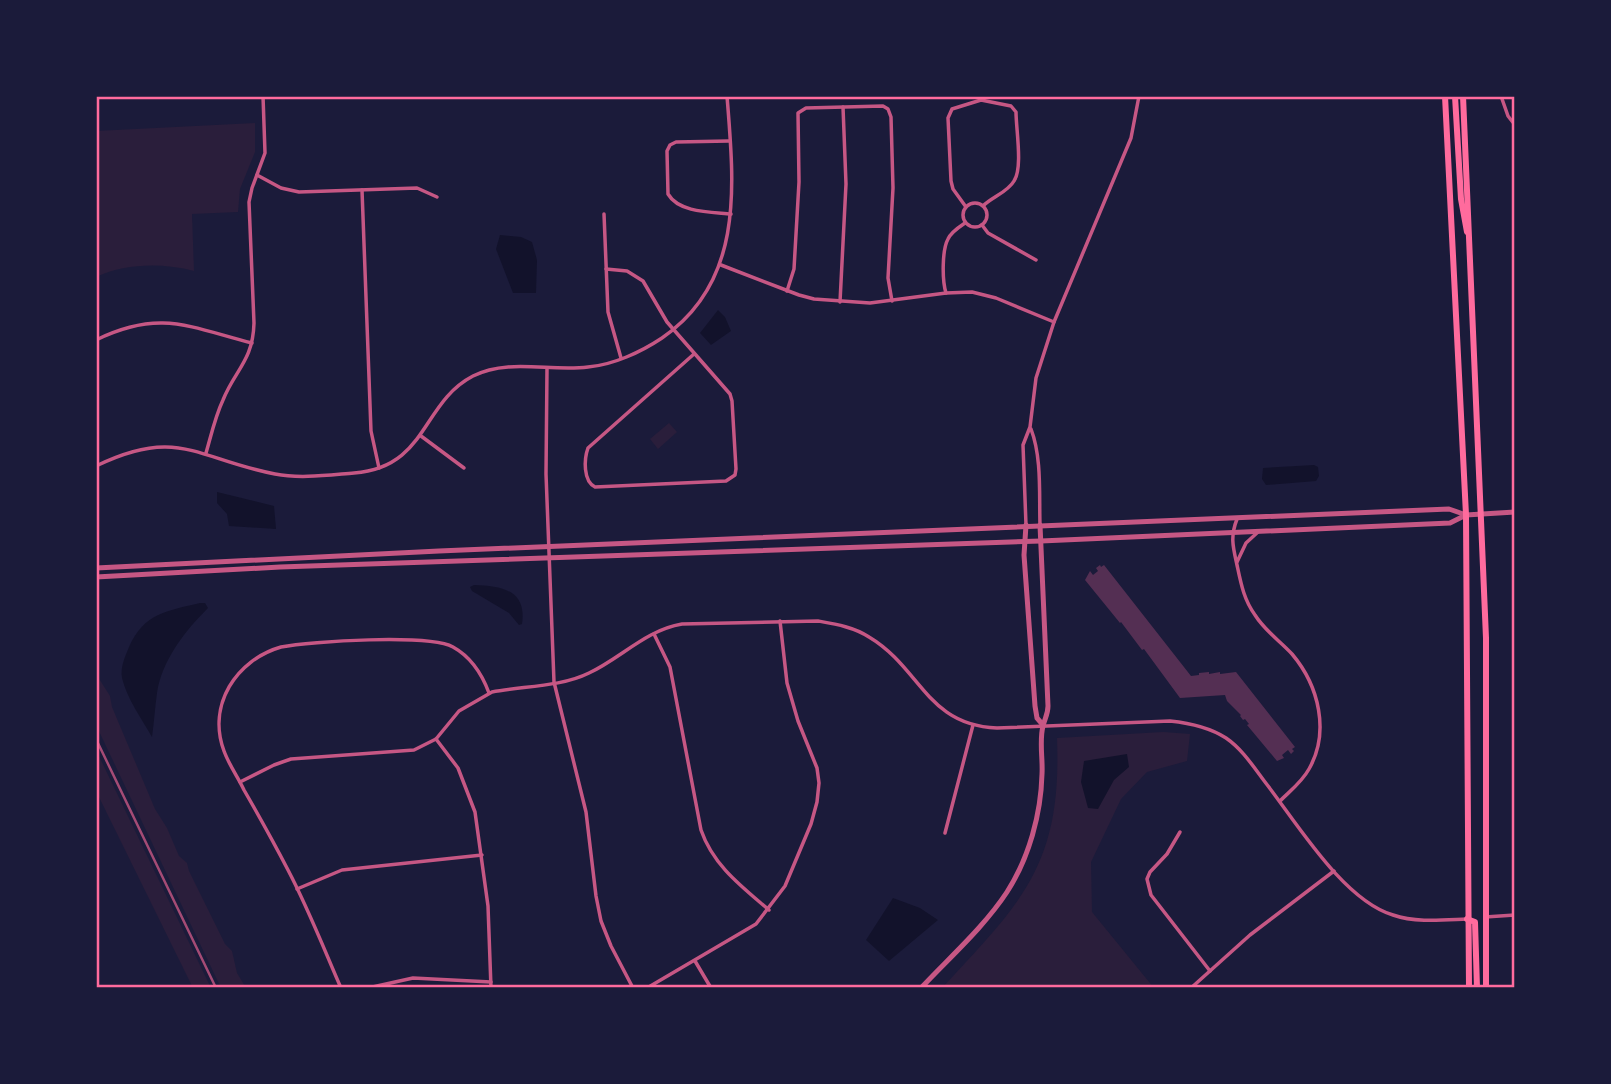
<svg xmlns="http://www.w3.org/2000/svg" width="1611" height="1084" font-family="Mulish,sans-serif">
  <style>
    .green { fill: #2a1e3b }
    .water { fill: #12122b }
    .building { fill: #542f53 }
    .lines { fill: none; stroke-linecap: round; stroke-linejoin: round }
    .minor { stroke: #c65784; stroke-width: 3.5 }
    .tertiary { stroke: #c65784; stroke-width: 5 }
    .trunk { stroke: #ff6b9d; stroke-width: 6 }
    .rail { stroke: #a44b75; stroke-width: 2.5 }
    .neatline { fill: none; stroke: #ff6b9d; stroke-width: 2.5 }
  </style>
  <rect width="100%" height="100%" fill="#1b1b3a"/>
  <!-- green -->
  <g class="green">
    <path d="M 255,123 L 255,152 L 240,189 L 238,212 L 192,214 L 194,271 C 163,263 126,263 96,277 L 96,131 Z"/>
    <polygon points="669,423 677,432 658,449 650,439"/>
    <polygon points="96,674 110,696 112,707 155,809 167,828 179,856 187,863 189,871 225,944 232,951 237,973 246,988 221,988 96,725"/>
    <path d="M 1163,732 L 1190,734 L 1187,761 L 1147,772 L 1121,799 L 1091,862 L 1092,912 L 1154,988 L 942,988 C 1023,901 1062,864 1057,738 Z"/>
    <polygon points="96,750 211,988 193,988 96,791"/>
  </g>
  <!-- water -->
  <g class="water">
    <polygon points="500,235 521,237 532,242 537,260 536,293 513,293 496,249"/>
    <polygon points="718,310 725,317 731,331 711,345 700,333"/>
    <polygon points="1314,465 1318,467 1319,476 1316,481 1266,485 1262,479 1263,468"/>
    <polygon points="217,492 274,506 276,529 229,526 227,514 217,503"/>
    <path d="M 474,585 C 502,586 527,590 522,624 L 519,625 L 509,613 L 472,591 L 470,587 Z"/>
    <path d="M 200,603 L 205,603 L 208,608 C 185,631 162,660 157,693 C 155,707 154,723 152,737 C 142,719 127,699 122,678 C 120,667 125,657 129,647 C 144,613 167,611 200,603 Z"/>
    <polygon points="1127,754 1129,767 1114,780 1098,809 1088,808 1081,782 1084,761"/>
    <polygon points="893,898 920,908 938,920 889,961 866,940"/>
  </g>
  <!-- building -->
  <polygon class="building" points="1100,565 1101,567 1104,565 1191,676 1199,675 1199,673 1209,672 1209,674 1220,672 1220,674 1236,672 1295,747 1292,749 1294,751 1291,754 1288,750 1282,755 1284,758 1277,761 1247,725 1249,724 1245,719 1243,720 1240,716 1241,715 1227,701 1225,695 1180,698 1144,649 1142,650 1121,622 1120,623 1085,580 1090,571 1093,575 1098,571 1096,568"/>
  <g class="lines">
    <!-- minor -->
    <g class="minor">
      <polyline points="1501,96 1508,116 1515,125"/>
      <path d="M 729,141 L 676,142 L 670,145 L 667,151 L 668,194 C 679,213 712,212 731,214"/>
      <polyline points="257,175 281,188 299,192 417,188 437,197"/>
      <polyline points="362,190 371,431 379,468"/>
      <circle cx="975" cy="215" r="12"/>
      <path d="M 966,207 L 953,189 L 951,181 L 948,118 L 952,109 L 981,100 L 1011,106 L 1016,112 C 1016,129 1023,168 1014,181 C 1008,192 992,197 983,206"/>
      <polyline points="604,214 608,312 621,358"/>
      <polyline points="982,225 988,233 1036,260"/>
      <polyline points="721,265 799,295 814,299 870,303 946,293 972,292 996,298 1054,322"/>
      <path d="M 606,269 L 627,271 L 643,281 L 667,322 L 730,394 L 732,401 L 736,469 L 735,475 L 726,481 L 595,487 C 583,481 584,459 588,448 L 694,354"/>
      <polyline points="787,291 794,269 799,182 798,113 806,108 883,106 888,109 891,117 893,188 888,278 892,301"/>
      <path d="M 946,293 C 942,280 942,250 948,239 C 951,232 959,227 965,223"/>
      <polyline points="840,302 846,184 843,107"/>
      <path d="M 96,340 C 160,309 189,327 252,343"/>
      <polyline points="547,369 546,474 554,682 586,812 596,896 601,921 611,946 633,988"/>
      <path d="M 1031,429 C 1042,458 1039,494 1040,525"/>
      <polyline points="421,436 464,468"/>
      <path d="M 206,453 C 211,436 215,417 223,400 C 235,370 253,361 254,323 L 249,202 L 252,188 L 265,153 L 263,96"/>
      <path d="M 96,466 C 178,426 197,459 275,474 C 300,479 329,475 354,473 C 428,467 421,403 473,376 C 509,358 550,372 588,367 C 613,365 641,352 662,338 C 745,281 734,185 727,96"/>
      <path d="M 1237,519 C 1230,537 1233,547 1237,565 C 1241,584 1244,600 1255,615 C 1265,631 1280,641 1292,654 C 1319,686 1330,732 1309,769 C 1302,782 1290,791 1280,801"/>
      <polyline points="1026,525 1023,445 1030,427 1036,378 1054,322 1131,138 1139,96"/>
      <polyline points="1237,562 1246,543 1258,532"/>
      <path d="M 654,634 L 670,667 L 701,830 C 713,865 741,886 769,910"/>
      <polyline points="436,739 458,768 475,812 488,906 491,988"/>
      <path d="M 240,782 L 274,765 L 291,759 L 414,750 L 436,739 L 459,711 L 492,692 C 523,686 561,687 589,673 C 621,658 646,630 682,624 L 818,621 C 835,624 854,627 869,637 C 921,668 926,725 997,728 L 1170,721 C 1189,723 1209,727 1226,738 C 1242,749 1253,766 1265,782 C 1297,823 1343,900 1393,915 C 1416,923 1443,920 1467,919"/>
      <polyline points="1180,832 1167,854 1150,872 1147,879 1151,895 1210,971"/>
      <polyline points="945,833 973,725"/>
      <polyline points="297,889 342,870 482,855"/>
      <polyline points="1485,917 1515,915"/>
      <polyline points="695,961 711,988"/>
      <path d="M 341,988 C 324,949 308,908 288,870 C 274,843 259,816 244,790 C 238,777 229,765 224,751 C 207,705 236,660 281,647 C 311,641 429,634 453,647 C 471,657 482,674 489,693"/>
      <polyline points="368,988 413,978 491,982"/>
      <polyline points="647,988 756,924 785,886 811,824 817,802 819,783 817,768 798,721 787,683 780,621"/>
      <polyline points="1191,988 1250,935 1334,871"/>
    </g>
    <!-- tertiary -->
    <g class="tertiary">
      <polyline points="1026,525 1024,555 1035,706 1037,718 1043,725"/>
      <polyline points="96,568 439,551 1449,509 1466,515 1515,512"/>
      <polyline points="96,577 280,567 1041,541 1450,523 1466,515"/>
      <path d="M 921,988 C 950,957 984,927 1007,892 C 1029,858 1041,814 1042,774 C 1043,759 1039,741 1043,726 C 1045,718 1048,714 1048,706 L 1040,525"/>
    </g>
    <!-- trunk -->
    <g class="trunk">
      <polyline points="1445,96 1466,515 1469,988"/>
      <polyline points="1455,96 1461,199 1467,232"/>
      <polyline points="1463,96 1486,638 1486,988"/>
      <polyline points="1467,919 1475,922 1477,988"/>
    </g>
    <!-- rail -->
    <polyline class="rail" points="96,739 216,988"/>
  </g>
  <!-- border -->
  <rect width="1611" height="1084" fill="none" stroke="#1b1b3a" stroke-width="196"/>
  <rect x="98" y="98" width="1415" height="888" class="neatline"/>
</svg>
